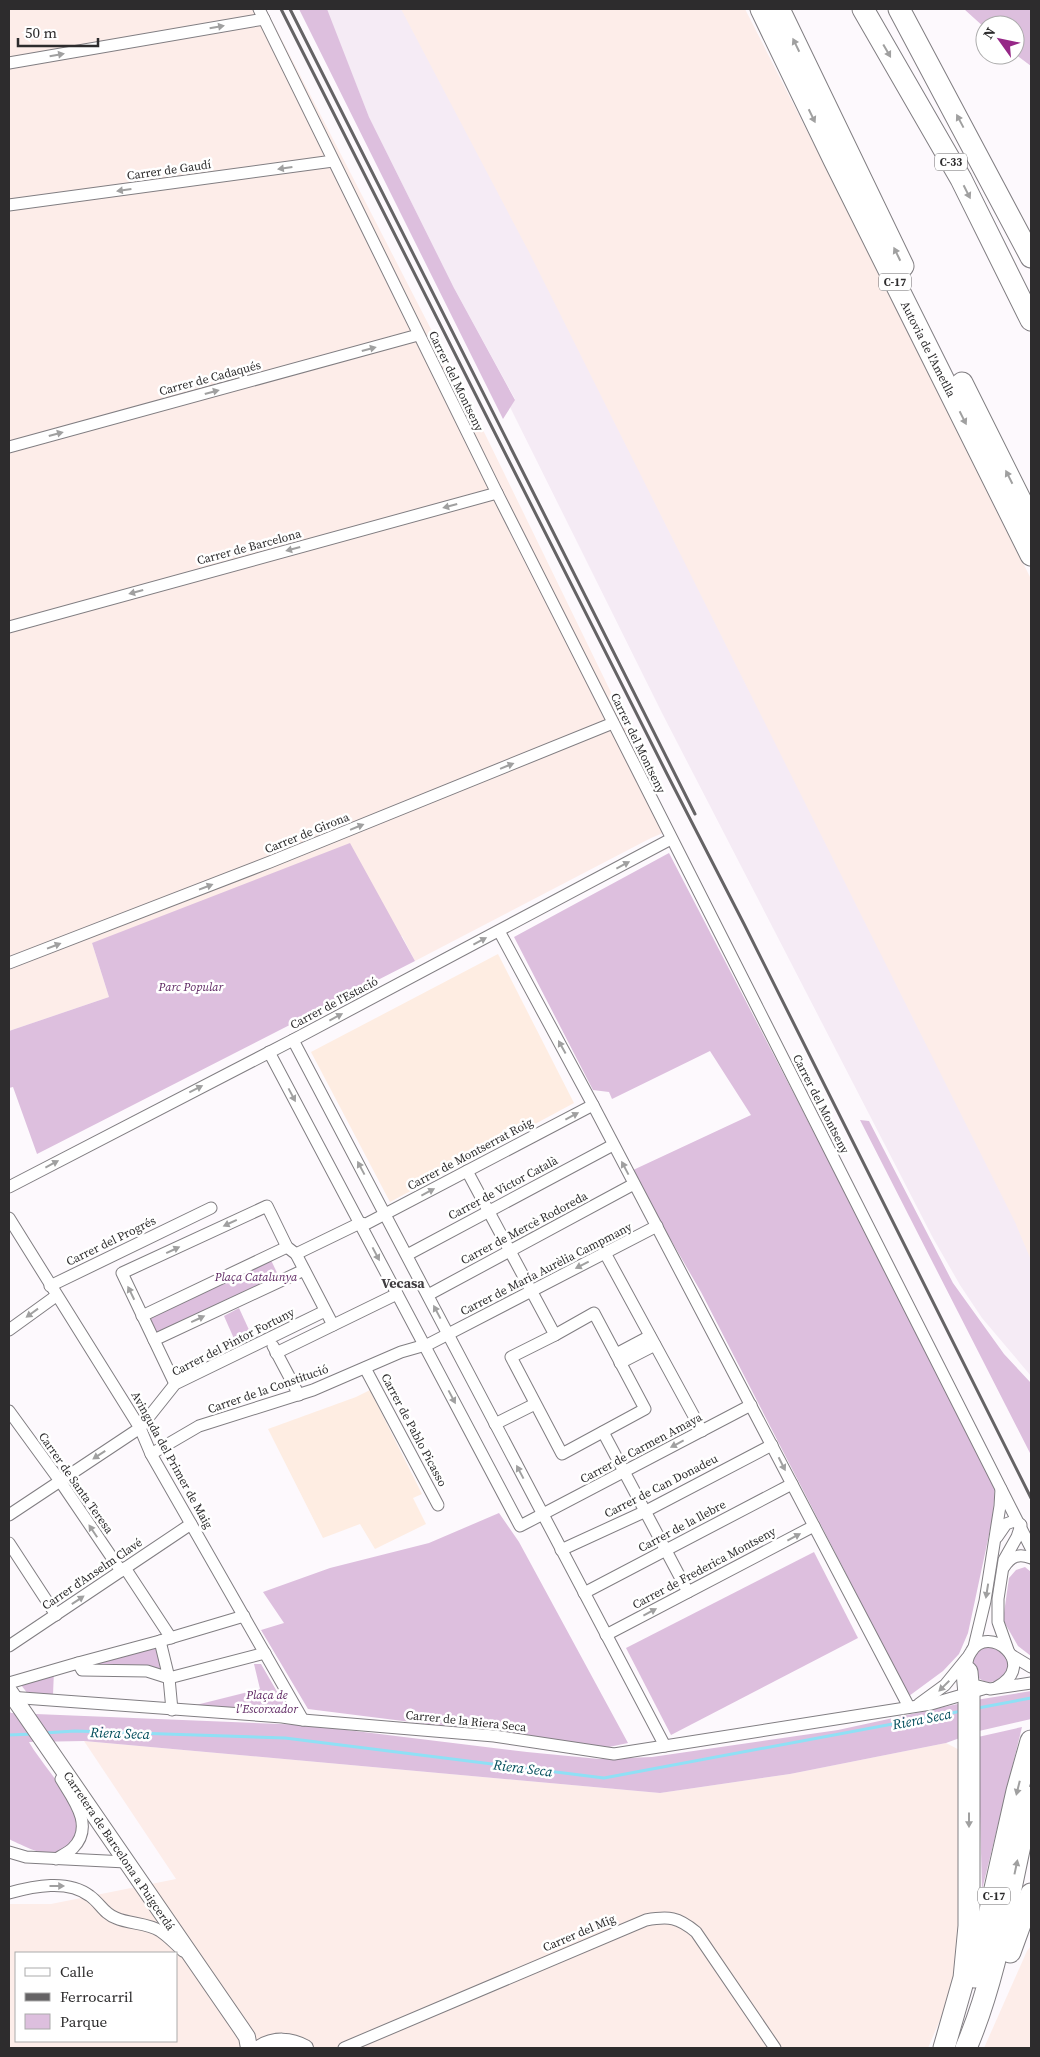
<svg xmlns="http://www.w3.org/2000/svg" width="1040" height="2057" font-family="'Source Serif 4',serif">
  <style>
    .built { fill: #f5ebf5 }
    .industrial { fill: #fdede9; fill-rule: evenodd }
    .education { fill: #feede2 }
    .green { fill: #ddbfde }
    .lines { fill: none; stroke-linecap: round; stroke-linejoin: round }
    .stream { stroke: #8fe0f5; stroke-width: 3 }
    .street-casing { stroke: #817e82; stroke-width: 13 }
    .secondary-casing { stroke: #817e82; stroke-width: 18 }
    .highway-casing { stroke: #817e82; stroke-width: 23 }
    .street { stroke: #fff; stroke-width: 11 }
    .secondary { stroke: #fff; stroke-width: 16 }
    .highway { stroke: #fff; stroke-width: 21 }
    .rail { stroke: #656365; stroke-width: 3 }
    .oneway { fill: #a0a0a0 }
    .labels { text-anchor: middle; stroke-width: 5; stroke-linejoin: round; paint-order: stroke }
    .shield { fill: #fff; stroke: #6c6b6c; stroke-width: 1 }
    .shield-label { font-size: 11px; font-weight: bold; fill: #2d2c2d }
    .street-label { font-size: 12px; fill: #2d2c2d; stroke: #fff }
    .park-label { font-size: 12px; font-style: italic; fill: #5e2762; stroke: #fff }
    .neighbourhood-label { font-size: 14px; font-weight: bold; fill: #403d40; stroke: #fff }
    .water-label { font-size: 14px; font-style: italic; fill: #004c5a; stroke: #fff }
  </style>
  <rect width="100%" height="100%" fill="#fdf9fd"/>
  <!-- built -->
  <polygon class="built" points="326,9 715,9 1031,597 1031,1376 982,1318 960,1285 933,1238 662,713 510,407 515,399 454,288 369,117"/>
  <!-- industrial -->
  <g class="industrial">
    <polygon points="9,9 266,9 485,434 625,721 670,830 651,838 415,961 402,936 92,943 109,997 9,1031"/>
    <polygon points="401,9 745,9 888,290 1031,579 1031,1260 1015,1222 529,252"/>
    <path d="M 84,1741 L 660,1793 L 790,1774 L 946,1743 L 971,1756 L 977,1891 L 946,2006 L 928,2048 L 9,2048 L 9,1904 L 51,1904 L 176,1879 ZM 16,1953 L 176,1953 L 176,2041 L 16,2041 Z"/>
    <polygon points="1031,1946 1031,2048 984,2048 1027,1951"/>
  </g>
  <!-- education -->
  <g class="education">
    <polygon points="498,954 574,1103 390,1202 311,1052"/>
    <polygon points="370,1390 422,1494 413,1498 426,1524 375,1549 360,1524 323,1538 268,1429 356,1397"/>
  </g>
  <!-- green -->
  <g class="green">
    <polygon points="299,9 327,9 369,117 454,288 515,400 503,419"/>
    <polygon points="964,9 1031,9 1031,66 1015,54 1015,25 985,25 985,28"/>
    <polygon points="350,843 415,961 37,1154 13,1087 9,1088 9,1031 109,997 92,943"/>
    <polygon points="669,853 995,1482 993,1516 968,1633 959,1654 943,1671 909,1696 701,1292 631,1171 751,1115 710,1051 612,1099 609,1092 593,1090 514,937"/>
    <polygon points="860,1120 869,1121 953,1283 1004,1354 1031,1383 1031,1455"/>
    <polygon points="269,1256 281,1281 154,1340 142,1316"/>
    <polygon points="239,1308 250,1332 235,1341 224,1316"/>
    <polygon points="499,1513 519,1542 628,1743 609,1747 308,1709 261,1630 284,1623 263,1592 330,1568 429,1543"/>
    <polygon points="814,1552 858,1638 671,1735 626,1648"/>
    <polygon points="1025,1567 1031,1572 1031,1656 1018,1646 1003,1620 1009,1578 1016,1570"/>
    <polygon points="160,1641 169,1678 78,1663"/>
    <circle cx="990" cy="1664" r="18"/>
    <polygon points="254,1664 261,1664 283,1702 282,1717 188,1707 260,1689"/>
    <polygon points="54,1670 53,1695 28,1694 18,1681"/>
    <path d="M 1031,1691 L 1031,1719 L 979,1731 L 946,1743 L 790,1774 L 660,1793 L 84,1741 L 29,1742 C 39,1761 79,1803 77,1824 C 77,1833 72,1841 66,1848 C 53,1863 22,1845 9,1839 L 9,1710 L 11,1713 L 306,1725 L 527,1752 L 599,1759 L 652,1757 L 838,1730 L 976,1700 Z"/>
    <polygon points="1022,1727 982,1890 978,1737"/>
  </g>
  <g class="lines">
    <!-- stream -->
    <g class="stream">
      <polyline points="978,1708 1031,1698"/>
      <polyline points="44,1733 75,1731 285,1738 604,1778 962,1711"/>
      <polyline points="9,1735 33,1734"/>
    </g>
    <!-- street casing -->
    <g class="street-casing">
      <g id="street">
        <polyline points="259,9 497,493 1031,1548"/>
        <polyline points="9,63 264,19"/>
        <polyline points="9,205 333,161"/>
        <polyline points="9,447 418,335"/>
        <polyline points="9,627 497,493"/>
        <polyline points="499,931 593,1105 909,1707"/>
        <polyline points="9,963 270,862 613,723"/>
        <polyline points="293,1040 665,1746"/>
        <polyline points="269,1052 520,1526 751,1405"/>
        <polyline points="467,1171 555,1335"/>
        <polyline points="9,1187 293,1040 671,839"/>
        <polyline points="9,1218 140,1428 151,1454 303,1720"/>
        <polyline points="605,1253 702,1431"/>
        <polyline points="296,1254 360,1223 366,1224 593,1105"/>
        <polyline points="407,1255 613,1145"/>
        <polyline points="50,1286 211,1208"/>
        <polyline points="428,1295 634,1184"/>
        <polygon points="594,1313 645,1409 562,1454 511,1357 555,1335"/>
        <polyline points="142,1316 287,1247"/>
        <polyline points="9,1330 56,1296"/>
        <polyline points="154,1340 304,1270"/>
        <polyline points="273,1346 299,1395"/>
        <polyline points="276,1353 397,1294"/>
        <polyline points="616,1354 650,1336"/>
        <polyline points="620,1363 655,1345"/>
        <polyline points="365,1368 438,1505"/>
        <polyline points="175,1384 122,1273 267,1206 287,1247 296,1254 333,1325"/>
        <polyline points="9,1411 60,1481 121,1571"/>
        <polyline points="495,1424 535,1404"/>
        <polyline points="603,1432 688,1592"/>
        <polyline points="151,1454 199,1426 313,1390 401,1352 429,1344 657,1226"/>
        <polyline points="9,1515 140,1428 175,1384 325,1311"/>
        <polyline points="997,1537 1006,1524 1014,1521 1020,1524"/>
        <polyline points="9,1543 56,1615"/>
        <polyline points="561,1550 646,1511 772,1445"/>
        <path d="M 1004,1567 C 1011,1556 1019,1553 1031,1558"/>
        <polyline points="125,1568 171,1638"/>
        <polyline points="584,1593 792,1484"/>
        <polyline points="606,1635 814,1526"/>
        <polyline points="160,1641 244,1616"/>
        <polyline points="9,1646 191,1524"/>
        <polyline points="974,1647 985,1601 1000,1506 1001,1489"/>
        <polyline points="1008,1650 998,1622 998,1599 1004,1560 1017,1537 1021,1525"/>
        <polyline points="1011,1655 1031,1667"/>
        <path d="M 968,1675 C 966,1667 966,1659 971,1652 C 988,1622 1040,1664 997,1687"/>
        <polyline points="169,1678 147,1671 82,1670 78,1663 160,1641 169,1678 172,1710"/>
        <polyline points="169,1678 265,1653"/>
        <polyline points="9,1683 78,1663"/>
        <polyline points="978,1686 990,1689 1031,1683"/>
        <polyline points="9,1697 282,1717 303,1720 494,1736 614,1754 931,1704 983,1689"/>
        <polyline points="919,1704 945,1685 967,1658"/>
        <polyline points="9,1852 26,1857 126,1862"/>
        <path d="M 56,1859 C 61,1856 69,1852 73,1848 C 95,1826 73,1799 61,1779"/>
        <path d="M 9,1893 C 34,1886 68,1879 90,1896 C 100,1903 104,1914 116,1918 C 129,1924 148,1923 160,1931 C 168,1936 176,1945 183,1951"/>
        <path d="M 344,2048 L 646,1920 C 669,1916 678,1917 696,1932 L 775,2048"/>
      </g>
    </g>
    <!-- secondary casing -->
    <g class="secondary-casing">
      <g id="secondary">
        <polyline points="9,1691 241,2028 247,2037 249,2048"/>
        <path d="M 260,2048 C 274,2039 291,2040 305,2048"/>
      </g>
    </g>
    <!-- highway casing -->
    <g class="highway-casing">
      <g id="highway">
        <polyline points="761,9 834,160 1031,555"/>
        <polyline points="779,9 903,266"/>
        <polyline points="863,9 961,179 1031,320"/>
        <polyline points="899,9 1031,257"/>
        <polyline points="962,383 1031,521"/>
        <polyline points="1010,1952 1031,1894"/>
        <polyline points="975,1977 1017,1791 1031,1741"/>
        <polyline points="944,2048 964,1978 969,1926 969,1694 967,1672"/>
        <path d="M 966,2048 C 1000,1968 1010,1881 1031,1797"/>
      </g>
    </g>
    <!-- street -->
    <use href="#street" class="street"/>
    <!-- secondary -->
    <use href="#secondary" class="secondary"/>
    <!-- highway -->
    <use href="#highway" class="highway"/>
    <!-- rail -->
    <g class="rail">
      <polyline points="281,9 667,774 744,924 1031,1498"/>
      <polyline points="290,9 695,814"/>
    </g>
  </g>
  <!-- one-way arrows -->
  <defs><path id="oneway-solid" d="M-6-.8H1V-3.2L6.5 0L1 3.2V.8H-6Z" transform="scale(1.25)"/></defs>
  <g class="oneway">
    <use href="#oneway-solid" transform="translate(217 27) rotate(-10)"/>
    <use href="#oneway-solid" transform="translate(796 45) rotate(-116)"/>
    <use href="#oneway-solid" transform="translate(887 51) rotate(60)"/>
    <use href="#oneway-solid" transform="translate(57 55) rotate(-10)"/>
    <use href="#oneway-solid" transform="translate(812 116) rotate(64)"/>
    <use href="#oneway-solid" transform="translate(960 121) rotate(-118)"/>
    <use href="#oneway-solid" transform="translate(285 168) rotate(172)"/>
    <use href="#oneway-solid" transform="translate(124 190) rotate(172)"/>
    <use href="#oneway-solid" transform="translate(967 192) rotate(63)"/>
    <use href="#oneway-solid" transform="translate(897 254) rotate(-116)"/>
    <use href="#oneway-solid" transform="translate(369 349) rotate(-15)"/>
    <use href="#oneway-solid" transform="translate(212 392) rotate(-15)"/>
    <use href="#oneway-solid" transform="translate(963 418) rotate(63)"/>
    <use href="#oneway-solid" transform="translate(56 434) rotate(-15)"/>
    <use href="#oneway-solid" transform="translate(1009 477) rotate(-117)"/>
    <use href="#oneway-solid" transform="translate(450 506) rotate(165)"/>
    <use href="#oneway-solid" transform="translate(293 549) rotate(165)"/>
    <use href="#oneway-solid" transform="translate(136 592) rotate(165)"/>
    <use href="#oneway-solid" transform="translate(507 766) rotate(-22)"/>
    <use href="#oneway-solid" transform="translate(357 827) rotate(-22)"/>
    <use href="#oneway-solid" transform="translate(623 865) rotate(-28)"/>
    <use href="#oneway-solid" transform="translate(206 887) rotate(-21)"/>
    <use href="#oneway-solid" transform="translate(480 941) rotate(-28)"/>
    <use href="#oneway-solid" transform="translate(54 946) rotate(-21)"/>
    <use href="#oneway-solid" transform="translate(336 1017) rotate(-28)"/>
    <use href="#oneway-solid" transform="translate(562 1047) rotate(-119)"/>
    <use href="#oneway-solid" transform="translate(196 1089) rotate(-27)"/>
    <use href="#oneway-solid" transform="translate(292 1095) rotate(62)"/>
    <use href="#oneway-solid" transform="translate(572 1116) rotate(-28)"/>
    <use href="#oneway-solid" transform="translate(52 1164) rotate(-28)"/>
    <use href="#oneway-solid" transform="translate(361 1168) rotate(-118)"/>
    <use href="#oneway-solid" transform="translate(625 1168) rotate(-118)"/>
    <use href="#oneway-solid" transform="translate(428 1192) rotate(-28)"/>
    <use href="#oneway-solid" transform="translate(230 1223) rotate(155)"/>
    <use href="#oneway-solid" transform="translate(173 1250) rotate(-25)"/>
    <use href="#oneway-solid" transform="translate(376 1254) rotate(62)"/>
    <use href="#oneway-solid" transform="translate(582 1265) rotate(153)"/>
    <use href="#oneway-solid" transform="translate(131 1293) rotate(-116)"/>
    <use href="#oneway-solid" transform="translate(437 1312) rotate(-118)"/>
    <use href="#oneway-solid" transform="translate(32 1313) rotate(144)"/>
    <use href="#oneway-solid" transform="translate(198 1319) rotate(-25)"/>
    <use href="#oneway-solid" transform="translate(452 1397) rotate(62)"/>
    <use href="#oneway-solid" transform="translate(677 1444) rotate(152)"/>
    <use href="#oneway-solid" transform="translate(99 1455) rotate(147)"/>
    <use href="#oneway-solid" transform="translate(782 1464) rotate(63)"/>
    <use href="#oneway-solid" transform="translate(520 1472) rotate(-118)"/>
    <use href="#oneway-solid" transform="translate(93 1531) rotate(-124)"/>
    <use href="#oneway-solid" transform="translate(794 1537) rotate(-28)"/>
    <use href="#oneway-solid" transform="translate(987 1591) rotate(99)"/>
    <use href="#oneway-solid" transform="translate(78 1600) rotate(-34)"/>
    <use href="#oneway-solid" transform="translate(650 1612) rotate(-28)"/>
    <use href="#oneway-solid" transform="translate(944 1686) rotate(135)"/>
    <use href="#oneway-solid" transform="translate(1018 1788) rotate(104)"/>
    <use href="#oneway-solid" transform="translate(969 1820) rotate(90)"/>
    <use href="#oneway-solid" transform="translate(1016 1867) rotate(-78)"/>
    <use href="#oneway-solid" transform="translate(57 1886)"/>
  </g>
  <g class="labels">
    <!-- shield labels -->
    <g class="shield">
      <rect x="935" y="153.5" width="32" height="17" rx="4"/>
      <rect x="879" y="273.5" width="32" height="17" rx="4"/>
      <rect x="978" y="1887.5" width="32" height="17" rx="4"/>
    </g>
    <g class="shield-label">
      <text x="951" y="166">C-33</text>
      <text x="895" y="286">C-17</text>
      <text x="994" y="1900">C-17</text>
    </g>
    <!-- street labels -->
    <g class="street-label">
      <text transform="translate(169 170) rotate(-8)" y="4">Carrer de Gaudí</text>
      <text transform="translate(928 349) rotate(63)" y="4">Autovia de l'Ametlla</text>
      <text transform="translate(210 378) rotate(-15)" y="4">Carrer de Cadaqués</text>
      <text transform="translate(456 381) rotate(64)" y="4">Carrer del Montseny</text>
      <text transform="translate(249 547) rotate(-15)" y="4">Carrer de Barcelona</text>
      <text transform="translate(638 743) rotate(64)" y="4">Carrer del Montseny</text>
      <text transform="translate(307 833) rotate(-22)" y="4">Carrer de Girona</text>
      <text transform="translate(334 1003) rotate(-28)" y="4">Carrer de l'Estació</text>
      <text transform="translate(821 1104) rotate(63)" y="4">Carrer del Montseny</text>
      <text transform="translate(470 1154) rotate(-28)" y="4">Carrer de Montserrat Roig</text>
      <text transform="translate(503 1188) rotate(-28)" y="4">Carrer de Victor Català</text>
      <text transform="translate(524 1228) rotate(-28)" y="4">Carrer de Mercè Rodoreda</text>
      <text transform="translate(111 1241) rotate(-26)" y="4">Carrer del Progrés</text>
      <text transform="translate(546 1269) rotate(-27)" y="4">Carrer de Maria Aurèlia Campmany</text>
      <text transform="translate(233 1342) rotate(-27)" y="4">Carrer del Pintor Fortuny</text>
      <text transform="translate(268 1389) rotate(-19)" y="4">Carrer de la Constitució</text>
      <text transform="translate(414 1430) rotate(62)" y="4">Carrer de Pablo Picasso</text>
      <text transform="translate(641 1448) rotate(-28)" y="4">Carrer de Carmen Amaya</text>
      <text transform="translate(172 1460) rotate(61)" y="4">Avinguda del Primer de Maig</text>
      <text transform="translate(76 1483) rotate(55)" y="4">Carrer de Santa Teresa</text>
      <text transform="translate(661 1486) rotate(-27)" y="4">Carrer de Can Donadeu</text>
      <text transform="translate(682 1526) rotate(-28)" y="4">Carrer de la llebre</text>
      <text transform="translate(704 1568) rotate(-28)" y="4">Carrer de Frederica Montseny</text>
      <text transform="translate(92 1574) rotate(-34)" y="4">Carrer d'Anselm Clavé</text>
      <text transform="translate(466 1721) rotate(6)" y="4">Carrer de la Riera Seca</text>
      <text transform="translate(119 1851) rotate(56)" y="4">Carretera de Barcelona a Puigcerdá</text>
      <text transform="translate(579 1933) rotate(-23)" y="4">Carrer del Mig</text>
    </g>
    <!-- park labels -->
    <g class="park-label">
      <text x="191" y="991">Parc Popular</text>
      <text x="256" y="1281">Plaça Catalunya</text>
      <text x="267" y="1699">Plaça de<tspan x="267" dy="14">l'Escorxador</tspan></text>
    </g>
    <!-- neighbourhood labels -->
    <g class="neighbourhood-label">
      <text x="403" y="1288">Vecasa</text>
    </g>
    <!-- water labels -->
    <g class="water-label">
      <text transform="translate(922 1719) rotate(-11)" y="5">Riera Seca</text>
      <text transform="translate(120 1733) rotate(2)" y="5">Riera Seca</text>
      <text transform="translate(523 1768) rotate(7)" y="5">Riera Seca</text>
    </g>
  </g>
  <!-- border -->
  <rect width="1040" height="2057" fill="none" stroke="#2d2c2d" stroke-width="20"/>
  <!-- legend -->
  <rect x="15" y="1952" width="162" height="90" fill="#ffffff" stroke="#ababab"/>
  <rect x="25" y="1968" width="25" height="8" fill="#ffffff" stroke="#ababab"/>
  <text x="60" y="1977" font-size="15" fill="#2d2c2d">Calle</text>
  <rect x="25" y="1993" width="25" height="8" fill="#656365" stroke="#ababab"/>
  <text x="60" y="2002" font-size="15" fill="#2d2c2d">Ferrocarril</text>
  <rect x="25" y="2014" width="25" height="15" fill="#ddbfde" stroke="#ababab"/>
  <text x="60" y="2027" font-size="15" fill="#2d2c2d">Parque</text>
  <!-- north arrow -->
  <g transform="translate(1000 40) rotate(303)"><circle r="24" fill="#ffffff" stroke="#ababab"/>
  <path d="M0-4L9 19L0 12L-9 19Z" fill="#962787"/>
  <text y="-8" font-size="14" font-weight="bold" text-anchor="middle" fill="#2d2c2d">N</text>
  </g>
  <!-- scale -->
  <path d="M18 38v8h80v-8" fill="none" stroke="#2d2c2d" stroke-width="2.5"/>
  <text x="25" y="38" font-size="15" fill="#2d2c2d" stroke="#ffffff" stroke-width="4" paint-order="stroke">50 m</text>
</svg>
